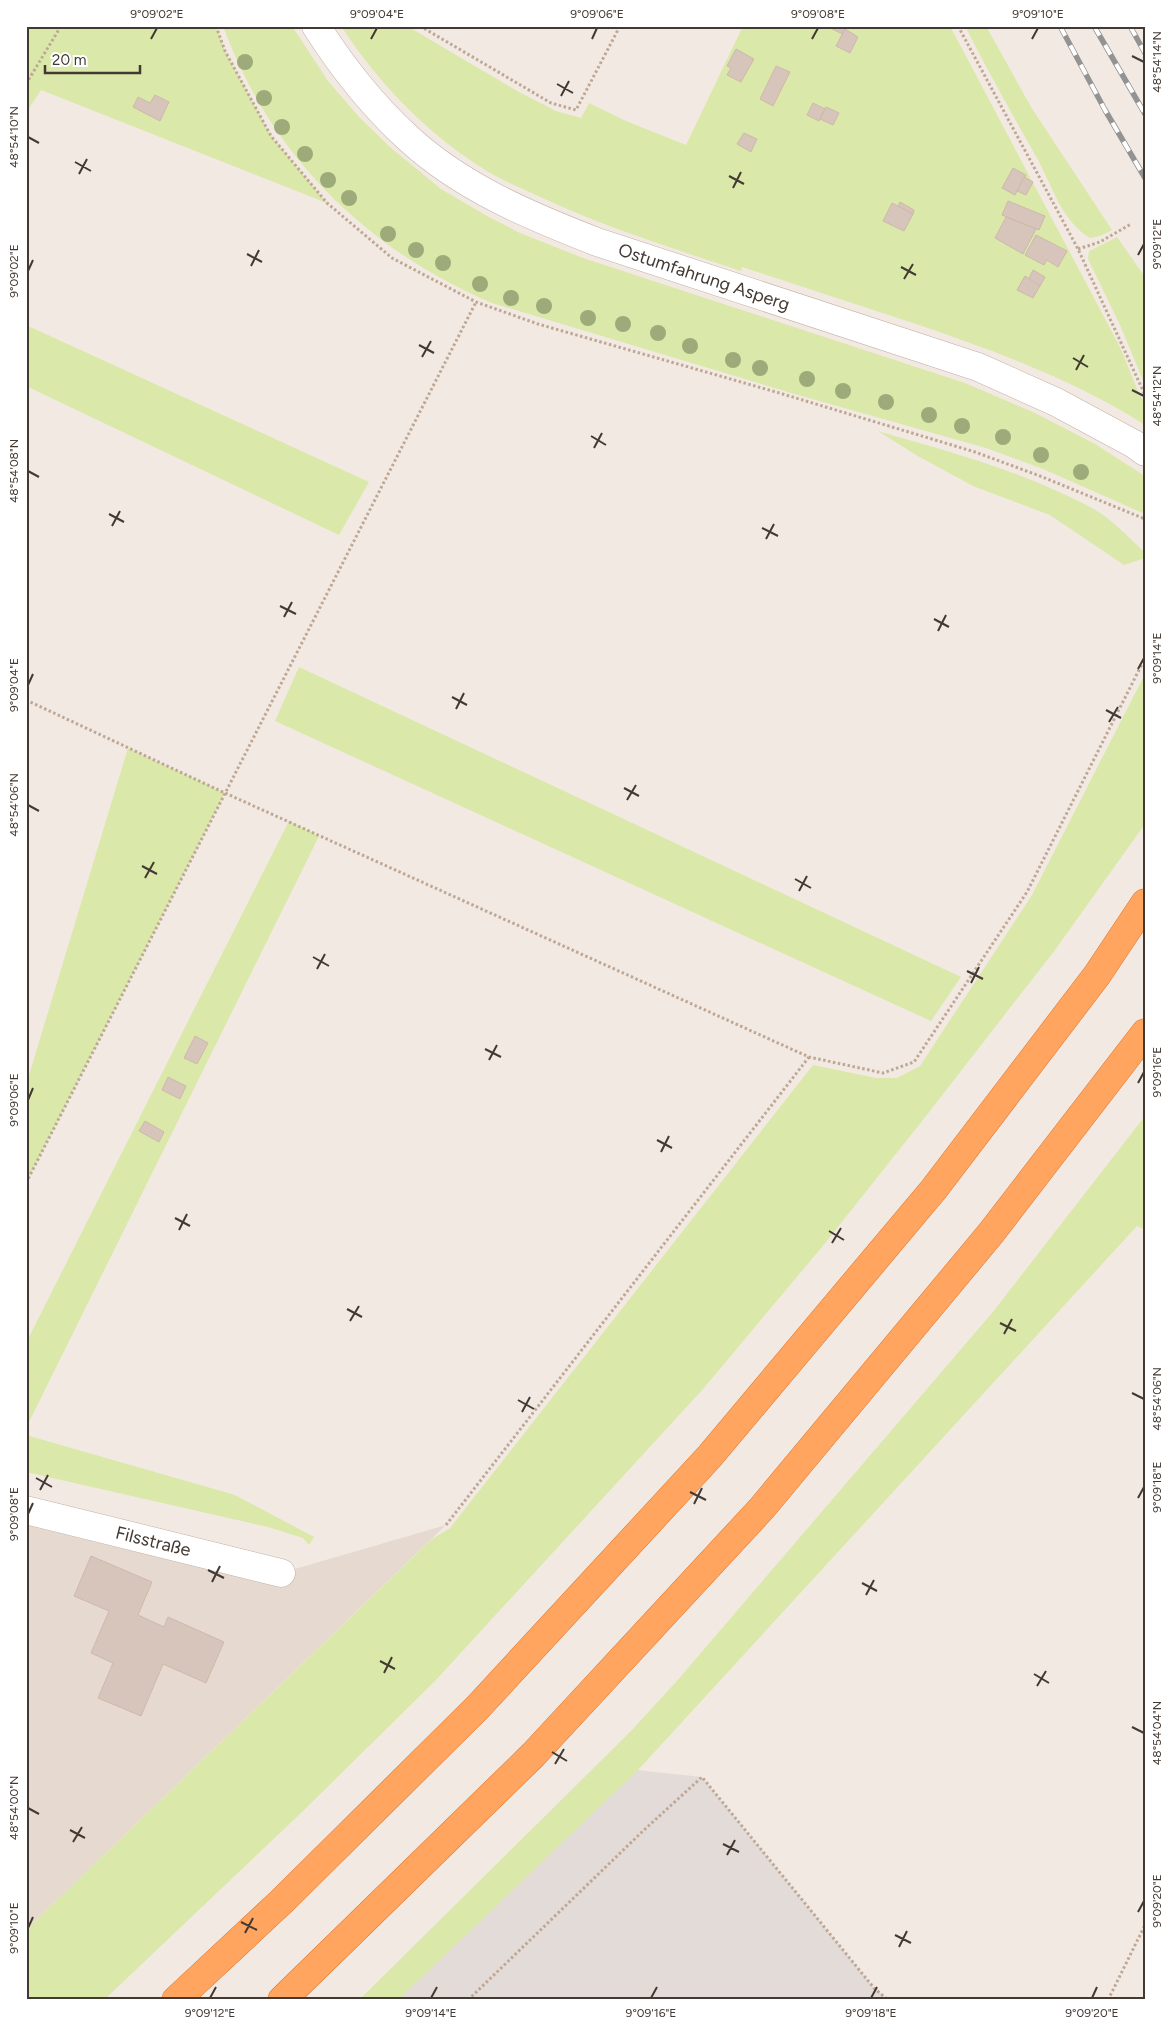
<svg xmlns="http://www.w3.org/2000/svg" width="1171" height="2026" font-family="Figtree,sans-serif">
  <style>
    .residential { fill: #e6dad0 }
    .industrial { fill: #e3dbd8 }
    .green { fill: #dae8a9 }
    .building { fill: #d7c5bb; stroke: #ceb8ab }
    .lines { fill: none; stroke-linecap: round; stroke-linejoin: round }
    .minor-casing { stroke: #c0b2a8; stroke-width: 29 }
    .highway-casing { stroke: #e1752d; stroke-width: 29 }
    .path { stroke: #bfa796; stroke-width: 3; stroke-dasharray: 2.5 2.5; stroke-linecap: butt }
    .minor { stroke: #fff; stroke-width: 28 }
    .highway { stroke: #ffa560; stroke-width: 28 }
    .rail-casing { stroke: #939393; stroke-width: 5.5 }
    .rail { stroke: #fff; stroke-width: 4; stroke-dasharray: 11; stroke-linecap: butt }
    .tree { fill: #9daa7a }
    .ticks { fill: none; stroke: #433933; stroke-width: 2 }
    .labels { text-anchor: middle; stroke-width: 4; stroke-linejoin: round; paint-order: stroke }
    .street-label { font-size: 18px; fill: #433933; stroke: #fff }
    .neatline { fill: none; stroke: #433933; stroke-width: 2 }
    .ticks-label { font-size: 12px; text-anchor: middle; fill: #433933 }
  </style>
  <rect width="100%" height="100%" fill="#f2eae2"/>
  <!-- residential -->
  <polygon class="residential" points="26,1510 281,1573 446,1525 26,1930"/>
  <!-- industrial -->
  <polygon class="industrial" points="637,1770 702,1777 874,1988 888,2000 398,2000"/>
  <!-- green -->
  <g class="green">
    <polygon points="26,26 216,26 225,51 271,136 327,203 41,90 26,113"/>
    <path d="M 223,26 L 292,26 L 328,81 L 360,118 L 390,147 L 441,189 L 487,216 L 520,233 L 583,258 L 965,383 L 1035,413 L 1095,444 L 1145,476 L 1145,514 L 1043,469 L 986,448 L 791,393 L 492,303 C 367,250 270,155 223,26 Z"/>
    <path d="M 341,26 L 407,26 L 519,92 L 556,111 L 581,118 L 589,103 L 626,121 L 686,145 L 743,26 L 950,26 L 1121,349 L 1139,394 L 1145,402 L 1145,425 C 1075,380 995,351 916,324 C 858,305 800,286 742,267 L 741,271 C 672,248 604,227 538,196 C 522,188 503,181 487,171 C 428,135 379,84 341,26 Z"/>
    <path d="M 965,26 L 986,26 L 1031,107 L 1112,230 L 1100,236 L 1090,238 C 1062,221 1053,188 1038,160 C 1013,116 988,71 965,26 Z"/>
    <polygon points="1117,237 1145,277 1145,385 1120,325 1088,259 1089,251"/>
    <polygon points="26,325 369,482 339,535 26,386"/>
    <path d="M 878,431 C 939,449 1001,465 1059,492 C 1074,499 1089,505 1103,515 C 1118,526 1132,540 1145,553 L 1145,558 L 1124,565 L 1050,515 L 973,486 L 916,455 Z"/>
    <polygon points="299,667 961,977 931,1021 275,721"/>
    <polygon points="1145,674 1145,824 1055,950 926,1116 822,1247 703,1389 435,1681 302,1812 104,2000 26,2000 26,1930 432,1539 450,1528 813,1065 876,1078 897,1078 920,1066 1032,895"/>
    <polygon points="128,748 225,793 26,1183 26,1085"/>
    <polygon points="289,821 319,836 26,1428 26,1343"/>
    <polygon points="1145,1116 1145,1230 1137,1226 638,1770 398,2000 359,2000 631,1731 676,1682 992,1313"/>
    <polygon points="26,1435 235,1495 314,1537 309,1545 303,1538 268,1527 26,1472"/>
  </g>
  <!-- building -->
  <g class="building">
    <polygon points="827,26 848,26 842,34"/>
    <polygon points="845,29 858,37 850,53 836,46"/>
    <polygon points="736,49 754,59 741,82 727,75 731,68 727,66"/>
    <polygon points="776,66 790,72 773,106 760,99"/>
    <polygon points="155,95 169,102 160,121 133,107 138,97 150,103"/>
    <polygon points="813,103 825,109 819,121 807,115"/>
    <polygon points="826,107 839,113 833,125 820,119"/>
    <polygon points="744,133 757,139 751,152 737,144"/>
    <polygon points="1013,168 1026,175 1015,195 1002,188"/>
    <polygon points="1024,177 1033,182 1026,195 1017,191"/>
    <polygon points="1008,201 1045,216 1039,230 1002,215"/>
    <polygon points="900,202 914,210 913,214 898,206"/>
    <polygon points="892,203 913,214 904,231 883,221"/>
    <polygon points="1006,217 1036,229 1023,254 995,238"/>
    <polygon points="1036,235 1067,251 1058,267 1047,260 1044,265 1025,255"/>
    <polygon points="1033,270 1045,277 1040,286 1028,280"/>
    <polygon points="1025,276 1040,286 1033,298 1017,290"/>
    <polygon points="195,1036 208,1043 197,1064 184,1058"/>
    <polygon points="168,1077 186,1086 180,1099 162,1090"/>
    <polygon points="145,1121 164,1132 159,1142 139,1131"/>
    <polygon points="91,1556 152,1582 138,1615 164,1627 168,1617 224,1642 206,1683 163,1664 141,1716 98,1698 113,1663 91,1653 109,1611 74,1596"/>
  </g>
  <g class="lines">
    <!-- minor casing -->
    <g class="minor-casing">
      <g id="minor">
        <path id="s1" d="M 316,26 C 342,67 372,105 408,138 C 461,187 530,216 597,242 L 978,367 L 1056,402 L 1134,444 L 1145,452"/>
        <path id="s2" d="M 26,1510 L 281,1573"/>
      </g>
    </g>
    <!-- highway casing -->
    <g class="highway-casing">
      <g id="highway">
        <polyline points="176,2000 281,1902 477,1708 709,1457 934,1189 1097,975 1145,903"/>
        <polyline points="282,2000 533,1755 762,1508 991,1233 1145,1033"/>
      </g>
    </g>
    <!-- path -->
    <g class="path">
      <polyline points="216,26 225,51 271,136 327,203 392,258 476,302 538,324 776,392 975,452 1040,476 1145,519"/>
      <polyline points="420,26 551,103 576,110 620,26"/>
      <polyline points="958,26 1078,249 1145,395"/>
      <polyline points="26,84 61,26"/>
      <polyline points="1078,249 1100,242 1131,224"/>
      <polyline points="26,700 225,793 809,1057 883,1073 914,1062 1027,892 1145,658"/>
      <polyline points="26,1183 476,302"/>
      <polyline points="446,1525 809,1057"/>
      <polyline points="468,2000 644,1830 702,1777 874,1988 888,2000"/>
      <polyline points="1108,2000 1145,1925"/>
    </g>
    <!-- minor -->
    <use href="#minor" class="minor"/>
    <!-- highway -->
    <use href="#highway" class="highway"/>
    <!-- rail casing -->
    <g class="rail-casing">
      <g id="rail">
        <polyline points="1060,26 1105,110 1145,178"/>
        <polyline points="1094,26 1145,114"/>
        <polyline points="1130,26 1145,53"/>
      </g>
    </g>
    <!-- rail -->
    <use href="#rail" class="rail"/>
  </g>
  <!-- trees -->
  <g class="tree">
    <circle cx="245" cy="62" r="8"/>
    <circle cx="264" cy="98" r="8"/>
    <circle cx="282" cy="127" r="8"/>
    <circle cx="305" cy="154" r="8"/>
    <circle cx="328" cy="180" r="8"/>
    <circle cx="349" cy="198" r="8"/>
    <circle cx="388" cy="234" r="8"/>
    <circle cx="416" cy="250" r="8"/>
    <circle cx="443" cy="263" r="8"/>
    <circle cx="480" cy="284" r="8"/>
    <circle cx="511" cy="298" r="8"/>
    <circle cx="544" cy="306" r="8"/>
    <circle cx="588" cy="318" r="8"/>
    <circle cx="623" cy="324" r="8"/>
    <circle cx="658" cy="333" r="8"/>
    <circle cx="690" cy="346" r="8"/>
    <circle cx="733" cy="360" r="8"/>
    <circle cx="760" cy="368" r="8"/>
    <circle cx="807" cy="379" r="8"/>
    <circle cx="843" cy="391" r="8"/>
    <circle cx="886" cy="402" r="8"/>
    <circle cx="929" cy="415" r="8"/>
    <circle cx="962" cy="426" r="8"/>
    <circle cx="1003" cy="437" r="8"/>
    <circle cx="1041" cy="455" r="8"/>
    <circle cx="1081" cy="472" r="8"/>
  </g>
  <!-- ticks -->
  <path class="ticks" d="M 151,39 L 157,28M 371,39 L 377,28M 592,39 L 597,28M 812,39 L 818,28M 1032,39 L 1038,28M 1132,56 L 1144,62M 557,84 L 573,93M 561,96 L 569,81M 28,137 L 39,143M 75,162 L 91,171M 79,174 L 87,159M 729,176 L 744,184M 733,188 L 741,172M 247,254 L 262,262M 1138,255 L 1144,244M 251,266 L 259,250M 901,267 L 916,275M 28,271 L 33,260M 904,279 L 913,264M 419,345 L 434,353M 422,357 L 431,341M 1073,358 L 1088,367M 1076,370 L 1084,355M 1132,390 L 1144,396M 591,436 L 606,445M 594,448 L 602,433M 28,471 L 39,477M 109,514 L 124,522M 112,526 L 120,511M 762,528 L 778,536M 766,539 L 774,524M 280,606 L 296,614M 284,617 L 292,602M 934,619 L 949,627M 938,631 L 946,615M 1138,669 L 1144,658M 28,685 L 33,674M 452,697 L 467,705M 456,709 L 464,693M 1106,710 L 1121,718M 1109,722 L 1118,707M 624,788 L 639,796M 627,800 L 636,785M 28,805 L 39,811M 142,866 L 157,874M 145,878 L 154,862M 795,879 L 811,888M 799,891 L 807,876M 313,957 L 329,966M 317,969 L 325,954M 967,971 L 983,979M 971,983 L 979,967M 485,1049 L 501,1057M 489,1060 L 497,1045M 1138,1083 L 1144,1072M 28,1100 L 33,1088M 657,1140 L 672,1148M 661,1152 L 669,1136M 175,1218 L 190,1226M 179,1230 L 187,1214M 829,1231 L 844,1240M 832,1243 L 841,1228M 347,1309 L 362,1317M 350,1321 L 359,1306M 1000,1323 L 1016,1331M 1004,1334 L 1012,1319M 1132,1393 L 1144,1399M 518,1400 L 534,1409M 522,1412 L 530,1397M 36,1478 L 52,1487M 40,1490 L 48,1475M 690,1492 L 706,1500M 1138,1498 L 1144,1487M 694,1504 L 702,1488M 28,1514 L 33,1503M 208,1570 L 224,1578M 212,1582 L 220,1566M 862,1583 L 877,1591M 866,1595 L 874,1580M 380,1661 L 395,1669M 384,1673 L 392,1657M 1034,1674 L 1049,1683M 1037,1686 L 1046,1671M 1132,1727 L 1144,1733M 552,1752 L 567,1761M 555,1764 L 564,1749M 28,1808 L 39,1814M 70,1830 L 85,1838M 73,1842 L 82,1827M 723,1844 L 739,1852M 727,1855 L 735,1840M 1138,1912 L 1144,1901M 241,1922 L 257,1930M 28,1928 L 33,1917M 245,1933 L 253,1918M 895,1935 L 911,1943M 899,1947 L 907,1931M 210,1998 L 216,1987M 431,1998 L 437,1987M 651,1998 L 657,1987M 871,1998 L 877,1987M 1092,1998 L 1097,1987"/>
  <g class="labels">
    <!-- street labels -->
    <g class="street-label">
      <text dy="6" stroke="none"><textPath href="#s1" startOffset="475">Ostumfahrung Asperg</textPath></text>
      <text dy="6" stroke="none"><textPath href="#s2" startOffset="131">Filsstraße</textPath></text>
    </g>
  </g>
  <!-- border -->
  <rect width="1171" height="2026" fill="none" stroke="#ffffff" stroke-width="55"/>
  <!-- scale -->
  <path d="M45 65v8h95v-8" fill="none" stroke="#433933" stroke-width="2.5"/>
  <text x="52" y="65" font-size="15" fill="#433933" stroke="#ffffff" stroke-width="4" paint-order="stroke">20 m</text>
  <rect x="28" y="28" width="1116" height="1970" class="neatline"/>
  <g class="ticks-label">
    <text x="157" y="18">9°09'02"E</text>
    <text x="377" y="18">9°09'04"E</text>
    <text x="597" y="18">9°09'06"E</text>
    <text x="818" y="18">9°09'08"E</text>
    <text x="1038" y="18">9°09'10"E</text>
    <text transform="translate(1157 62) rotate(-90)" y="4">48°54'14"N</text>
    <text transform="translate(14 137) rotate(-90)" y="4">48°54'10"N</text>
    <text transform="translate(1157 244) rotate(-90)" y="4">9°09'12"E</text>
    <text transform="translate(14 271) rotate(-90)" y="4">9°09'02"E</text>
    <text transform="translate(1157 396) rotate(-90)" y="4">48°54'12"N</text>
    <text transform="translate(14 471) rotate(-90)" y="4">48°54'08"N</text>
    <text transform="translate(1157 658) rotate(-90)" y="4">9°09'14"E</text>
    <text transform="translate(14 685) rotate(-90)" y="4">9°09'04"E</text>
    <text transform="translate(14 805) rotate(-90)" y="4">48°54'06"N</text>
    <text transform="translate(1157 1072) rotate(-90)" y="4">9°09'16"E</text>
    <text transform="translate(14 1100) rotate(-90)" y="4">9°09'06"E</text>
    <text transform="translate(1157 1399) rotate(-90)" y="4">48°54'06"N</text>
    <text transform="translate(1157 1487) rotate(-90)" y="4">9°09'18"E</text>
    <text transform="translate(14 1514) rotate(-90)" y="4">9°09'08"E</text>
    <text transform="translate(1157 1733) rotate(-90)" y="4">48°54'04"N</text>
    <text transform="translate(14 1808) rotate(-90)" y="4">48°54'00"N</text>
    <text transform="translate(1157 1901) rotate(-90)" y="4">9°09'20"E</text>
    <text transform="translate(14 1928) rotate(-90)" y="4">9°09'10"E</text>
    <text x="210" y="2017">9°09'12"E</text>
    <text x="431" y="2017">9°09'14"E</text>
    <text x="651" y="2017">9°09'16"E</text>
    <text x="871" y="2017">9°09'18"E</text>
    <text x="1092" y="2017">9°09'20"E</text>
  </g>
</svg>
